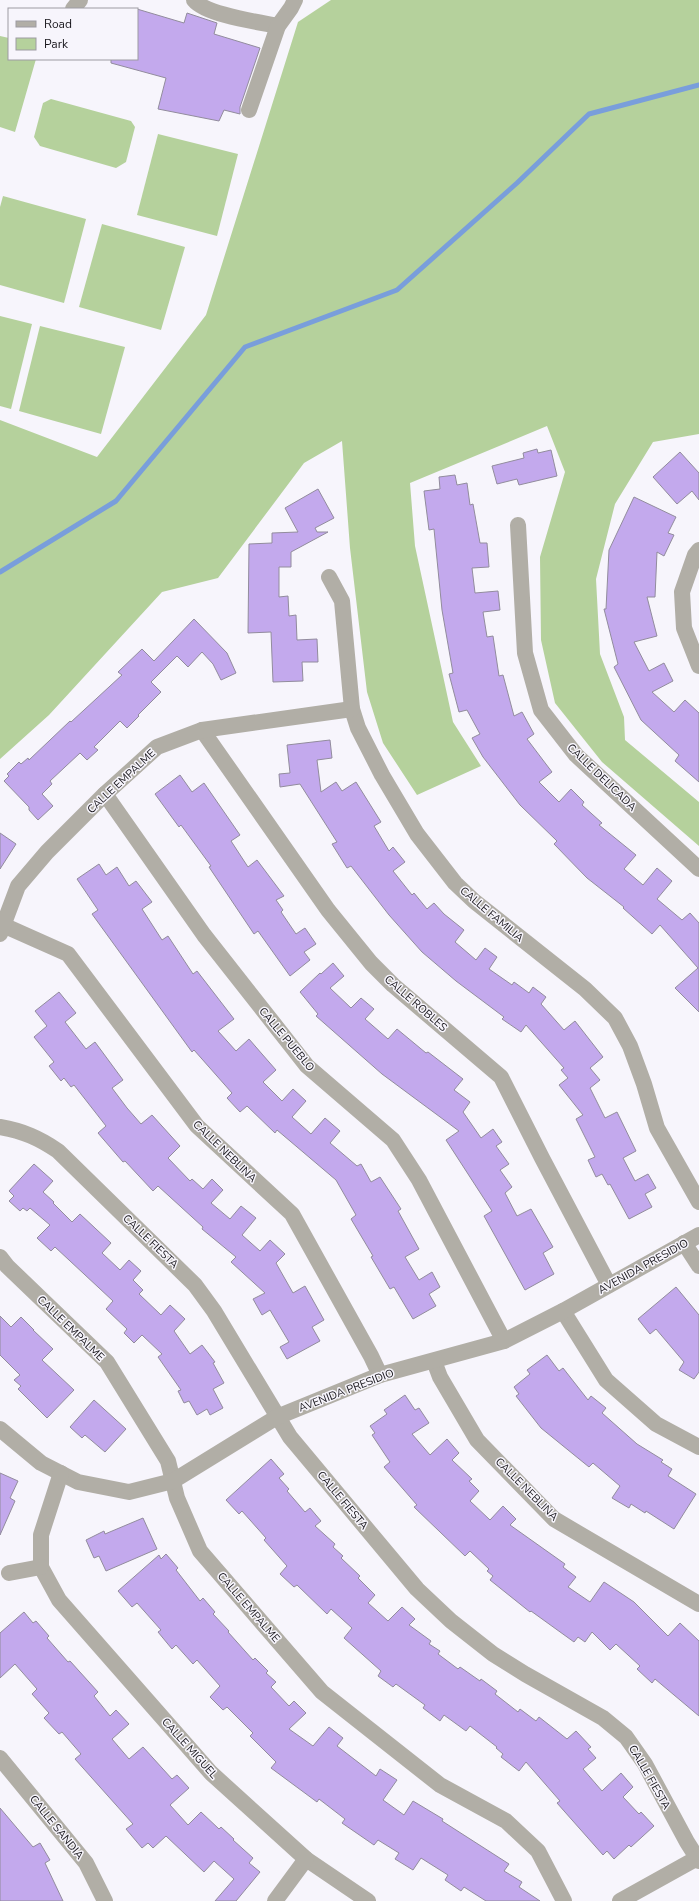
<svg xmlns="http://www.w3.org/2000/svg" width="699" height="1901" font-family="'Nunito Sans',sans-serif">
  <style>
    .green { fill: #b5d19c }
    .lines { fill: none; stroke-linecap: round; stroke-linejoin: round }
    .stream { stroke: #799edb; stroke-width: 5 }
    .building { fill: #c3a9ed; stroke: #928c9d }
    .minor { stroke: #b1aea6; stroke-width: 16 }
    .labels { text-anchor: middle; stroke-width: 3; stroke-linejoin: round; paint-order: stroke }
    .street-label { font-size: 11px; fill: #17151b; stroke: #f7f5fc }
  </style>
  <rect width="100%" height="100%" fill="#f7f5fc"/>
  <!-- green -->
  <g class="green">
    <polygon points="331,0 699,0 699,434 653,442 615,504 596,579 600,654 624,717 625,740 699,802 699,846 602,762 555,703 541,640 540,557 565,472 547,426 410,483 415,546 453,722 481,766 417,795 383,743 367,692 350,548 342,441 304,463 218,578 162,592 49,715 0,759 0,420 97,457 206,315 298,22"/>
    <polygon points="0,36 9,38 9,59 36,59 15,132 0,127"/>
    <polygon points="51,99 131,121 135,127 126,162 116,168 40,146 34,137 43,103"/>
    <polygon points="158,134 238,154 217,236 137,215"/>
    <polygon points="3,196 86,219 64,303 0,285 0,207"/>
    <polygon points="102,224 185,247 161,330 79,307"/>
    <polygon points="0,316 32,324 11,409 0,406"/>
    <polygon points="40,326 125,347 101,434 19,411"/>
  </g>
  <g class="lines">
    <!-- stream -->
    <polyline class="stream" points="0,572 116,501 245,347 397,290 517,183 589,114 699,85"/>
  </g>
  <!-- building -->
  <g class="building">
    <polygon points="137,9 184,23 187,13 217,23 214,34 260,48 240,107 240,114 224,110 219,121 158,109 166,78 111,63 111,59 137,59"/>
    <polygon points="537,449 538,453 551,450 557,476 519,485 517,479 497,484 492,466 524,458 523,453"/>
    <polygon points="680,452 699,473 699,500 692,491 677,504 653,477"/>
    <polygon points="455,475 457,485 467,483 470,505 473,504 480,543 487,543 489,567 472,568 475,593 498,591 500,610 483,612 487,637 493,636 499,676 503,675 514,716 522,712 534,734 527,739 552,772 539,782 559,802 571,789 584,802 582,805 602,823 599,825 636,855 624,869 643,885 657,868 672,881 657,899 682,920 690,913 699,923 699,1012 675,988 698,968 660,925 652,934 623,908 624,907 587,878 554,844 557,841 520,805 483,757 472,738 480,734 467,710 459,712 449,674 453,673 442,610 434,529 429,530 424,491 440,489 439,477"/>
    <polygon points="318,489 334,518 315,528 317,532 328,532 291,552 291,567 279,567 279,597 288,596 289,616 296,615 297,640 317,639 318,662 302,662 303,681 273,682 271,632 248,633 249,544 272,543 272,533 298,532 285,508"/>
    <polygon points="634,497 676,517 668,533 674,535 664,556 657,552 655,597 647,597 657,636 634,642 649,671 664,663 673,681 652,692 674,712 685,700 699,713 699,782 675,761 679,755 641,720 614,667 618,664 604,609 606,609 609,550"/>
    <polygon points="194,619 227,653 236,673 221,680 213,664 202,652 188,667 177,656 151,682 161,692 138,715 139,716 127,728 120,721 94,747 98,750 87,760 80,753 50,781 52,784 42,794 53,806 38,820 29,810 29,807 4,781 9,776 7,774 19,762 21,764 28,758 29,760 70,721 71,722 122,675 118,672 142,649 154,661"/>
    <polygon points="330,740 332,758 317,760 321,792 336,782 342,791 356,782 381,822 374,826 389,851 393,847 405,862 393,871 412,895 414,893 427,909 434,903 444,914 464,930 455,942 476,960 485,948 497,957 489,969 512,985 514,982 529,993 533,987 546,997 541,1004 564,1030 575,1021 603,1057 590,1068 600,1080 590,1088 605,1118 617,1112 636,1151 623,1158 635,1181 648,1174 656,1188 645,1194 652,1207 629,1219 610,1184 608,1185 602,1174 596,1177 588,1160 595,1157 576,1119 583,1115 559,1085 568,1078 561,1070 564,1068 526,1025 521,1032 502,1019 504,1017 456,981 422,952 389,915 351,866 347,868 332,844 337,842 300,784 280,787 279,774 290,773 287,745"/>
    <polygon points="180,775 192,792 204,783 240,835 231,841 248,867 257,860 284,896 276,900 283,910 281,912 296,934 305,928 316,944 304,952 310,960 290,976 258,931 254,934 209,867 211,866 181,825 179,827 155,794"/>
    <polygon points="0,833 16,844 0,869"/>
    <polygon points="99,864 106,875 117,867 129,886 136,881 152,902 142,909 162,940 168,936 193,974 197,971 234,1019 218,1031 236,1051 249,1039 262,1054 276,1070 263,1082 282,1101 293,1089 306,1101 292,1117 311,1134 325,1118 340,1131 330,1143 357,1166 361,1164 371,1182 380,1177 401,1209 398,1211 419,1249 405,1257 419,1280 432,1272 440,1287 429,1294 436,1306 413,1319 394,1287 390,1289 371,1257 373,1256 351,1219 356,1215 336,1180 277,1130 275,1133 247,1106 240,1112 227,1098 232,1093 194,1050 192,1052 92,914 98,910 77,879"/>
    <polygon points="333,963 344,976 330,988 351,1008 361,998 374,1009 365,1019 388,1039 397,1029 426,1053 428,1052 463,1079 454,1090 470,1102 463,1112 481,1138 493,1129 502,1142 496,1146 509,1164 500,1170 512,1187 505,1193 517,1216 531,1209 553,1247 543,1253 554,1274 525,1290 484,1216 492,1211 446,1140 459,1131 382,1074 316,1016 318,1014 300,992 320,973 321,974"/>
    <polygon points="59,992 76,1013 65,1022 86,1049 95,1042 123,1080 112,1088 127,1108 141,1124 152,1115 180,1146 168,1158 190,1181 192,1179 203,1189 212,1179 223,1190 211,1203 230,1219 241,1206 256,1218 242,1235 260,1251 270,1240 285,1254 276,1263 293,1293 305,1286 324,1320 312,1327 320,1341 287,1359 280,1347 289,1342 270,1310 262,1315 253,1299 265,1293 231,1262 236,1257 202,1229 203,1227 158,1186 153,1191 125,1161 123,1162 98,1133 106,1126 74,1085 71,1087 64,1078 61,1081 49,1066 54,1062 34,1037 47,1026 35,1011"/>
    <polygon points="34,1164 53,1181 43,1192 54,1202 53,1203 72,1222 80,1214 111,1243 102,1253 120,1270 129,1260 141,1271 133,1280 143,1290 139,1294 161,1315 170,1305 185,1319 174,1331 190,1354 202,1345 215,1362 213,1363 224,1383 213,1389 223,1408 210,1415 207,1409 197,1415 189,1401 184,1403 178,1391 181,1390 158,1357 162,1354 142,1335 134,1343 124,1333 127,1329 106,1309 113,1301 55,1247 51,1251 37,1238 50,1225 30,1208 27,1211 23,1208 20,1211 9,1201 14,1196 9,1191"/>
    <polygon points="676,1287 699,1315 699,1372 694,1379 679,1370 684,1362 656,1329 650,1334 638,1319"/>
    <polygon points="0,1316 11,1327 21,1317 34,1330 33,1330 53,1349 42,1360 74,1390 47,1418 18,1389 21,1386 14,1380 20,1375 0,1355"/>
    <polygon points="547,1355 559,1371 563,1368 588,1400 591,1396 606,1408 602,1413 637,1444 663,1460 661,1462 672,1469 668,1476 696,1494 674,1529 646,1511 645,1513 631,1504 629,1508 612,1498 620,1486 593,1463 589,1467 541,1428 516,1396 519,1394 514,1387 530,1374 527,1370"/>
    <polygon points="405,1395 415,1410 419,1408 429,1423 412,1434 430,1455 447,1439 459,1453 452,1460 472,1479 469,1481 479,1491 470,1501 490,1520 503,1506 516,1519 510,1525 565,1564 563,1567 576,1577 568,1587 590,1602 604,1582 634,1602 668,1636 680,1623 699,1641 699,1716 655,1679 652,1683 637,1669 640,1666 616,1644 610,1650 592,1632 585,1642 578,1637 574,1642 531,1611 530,1612 490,1580 493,1576 487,1571 489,1569 470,1551 465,1556 414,1507 417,1505 384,1467 390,1462 372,1435 375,1433 370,1426 387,1414 384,1410"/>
    <polygon points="94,1400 126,1429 105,1452 85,1435 82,1438 70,1427"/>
    <polygon points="271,1459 284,1474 279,1478 289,1489 287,1491 305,1512 310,1508 321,1521 315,1526 335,1544 333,1547 343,1556 341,1558 360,1576 358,1578 375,1595 368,1603 388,1621 402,1607 415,1619 409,1625 431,1641 429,1644 440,1651 438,1654 458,1669 460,1667 480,1681 481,1679 497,1691 495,1694 518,1712 520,1709 536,1721 539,1717 567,1739 576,1731 591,1747 588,1749 596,1758 583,1769 602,1791 621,1773 633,1787 623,1797 639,1814 641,1812 654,1826 631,1847 629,1845 614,1859 607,1851 603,1855 557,1803 560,1801 526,1762 519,1771 501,1757 503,1754 496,1748 497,1747 470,1726 466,1731 444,1715 440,1721 423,1708 425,1705 396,1684 393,1687 378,1676 381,1671 344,1638 352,1628 331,1609 327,1614 297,1585 294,1587 280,1574 287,1566 264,1540 266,1538 242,1511 239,1514 226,1500"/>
    <polygon points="0,1473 18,1481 10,1498 15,1501 0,1535"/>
    <polygon points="143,1518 157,1549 106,1571 99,1556 94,1558 86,1540 104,1531 105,1534"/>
    <polygon points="166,1554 178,1568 176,1570 200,1601 203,1598 215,1612 213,1614 229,1631 228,1632 253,1660 255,1658 268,1671 266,1673 276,1682 271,1687 289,1706 294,1701 306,1713 289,1729 313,1746 329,1727 343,1738 337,1746 376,1776 380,1769 397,1780 383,1800 404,1815 413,1801 443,1819 442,1821 509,1864 504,1871 522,1882 519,1887 540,1901 486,1901 464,1887 461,1891 445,1880 448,1875 421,1858 413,1870 395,1859 399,1853 378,1840 374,1845 342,1823 345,1819 319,1799 317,1802 271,1768 276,1762 250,1736 253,1733 227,1707 223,1710 210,1697 220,1686 197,1660 193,1664 176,1645 172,1649 158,1632 161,1630 137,1603 132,1607 118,1591 159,1555 161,1559"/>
    <polygon points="24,1612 33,1623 36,1621 49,1636 47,1638 68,1662 70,1661 98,1692 94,1696 110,1716 116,1710 129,1724 112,1739 129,1759 143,1747 172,1779 177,1775 189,1788 170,1805 188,1825 201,1812 219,1829 221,1827 234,1839 233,1840 253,1858 249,1863 260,1872 236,1901 215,1901 234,1879 214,1861 204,1872 166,1836 153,1848 148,1843 142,1848 126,1829 133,1824 75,1759 81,1754 62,1732 59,1734 44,1718 49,1713 32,1694 37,1689 15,1664 0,1678 0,1633"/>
    <polygon points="0,1808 33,1847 40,1843 50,1860 45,1863 63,1901 0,1901"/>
  </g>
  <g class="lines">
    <!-- minor -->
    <g class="minor">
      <path d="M 194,0 C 206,15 258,22 278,26"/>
      <polyline points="73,9 80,0"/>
      <polyline points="249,110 278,26 291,8 295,0"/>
      <polyline points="518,525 525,653 541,710 576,755 699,869"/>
      <polyline points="699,550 695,555 682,592 684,628 699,666"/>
      <polyline points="329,577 342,601 352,709 358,728 382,775 417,834 455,883 474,901 585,989 615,1018 630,1046 644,1084 657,1128 699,1202"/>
      <polyline points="202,730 328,910 371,963 393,985 501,1077 542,1158 609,1285"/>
      <polyline points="105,794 204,935 307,1066 393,1140 419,1180 504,1341"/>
      <polyline points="3,925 68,954 197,1126 292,1214 371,1356 380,1375"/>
      <polyline points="0,934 18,886 47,852 105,794 157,747 202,730 352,709"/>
      <path d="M 0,1127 C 23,1131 39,1138 58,1151 L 195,1285 L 214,1311 L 290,1437 L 417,1589 L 451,1621 L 493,1654 L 525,1674 L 603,1718 L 626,1737 L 645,1764 L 687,1842 L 699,1861"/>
      <polyline points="684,1243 699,1266"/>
      <polyline points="0,1257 7,1266 107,1362 168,1461 177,1498 200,1551 322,1692 440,1785 506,1821 538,1851 564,1901"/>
      <polyline points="563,1311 606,1380 656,1424 699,1447"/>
      <polyline points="434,1361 440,1377 477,1440 554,1519 699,1604"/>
      <polyline points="0,1429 41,1463 78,1482 129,1492 173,1481 277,1417 380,1375 504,1341 563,1311 699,1235"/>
      <polyline points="61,1473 41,1535 41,1567 59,1600 211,1773 306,1859 368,1901"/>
      <polyline points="9,1573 41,1567"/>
      <polyline points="0,1758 86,1863 105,1901"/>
      <polyline points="275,1901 306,1859"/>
      <polyline points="620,1901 699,1857"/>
    </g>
  </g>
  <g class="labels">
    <!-- street labels -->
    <g class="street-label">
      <text transform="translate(602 777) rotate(44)" y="4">CALLE DELICADA</text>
      <text transform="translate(121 781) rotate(-43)" y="4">CALLE EMPALME</text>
      <text transform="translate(492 914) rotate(40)" y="4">CALLE FAMILIA</text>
      <text transform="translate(416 1003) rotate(41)" y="4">CALLE ROBLES</text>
      <text transform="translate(287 1039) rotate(50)" y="4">CALLE PUEBLO</text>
      <text transform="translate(225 1151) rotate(44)" y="4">CALLE NEBLINA</text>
      <text transform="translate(151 1241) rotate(44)" y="4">CALLE FIESTA</text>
      <text transform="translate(643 1266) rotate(-29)" y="4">AVENIDA PRESIDIO</text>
      <text transform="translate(71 1328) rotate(44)" y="4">CALLE EMPALME</text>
      <text transform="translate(346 1390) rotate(-21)" y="4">AVENIDA PRESIDIO</text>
      <text transform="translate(527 1489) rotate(45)" y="4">CALLE NEBLINA</text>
      <text transform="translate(343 1500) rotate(50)" y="4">CALLE FIESTA</text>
      <text transform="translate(249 1607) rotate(49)" y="4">CALLE EMPALME</text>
      <text transform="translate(190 1748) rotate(48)" y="4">CALLE MIGUEL</text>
      <text transform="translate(650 1777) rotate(60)" y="4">CALLE FIESTA</text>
      <text transform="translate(57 1827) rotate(51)" y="4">CALLE SANDIA</text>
    </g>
  </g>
  <!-- legend -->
  <rect x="8" y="8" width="130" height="52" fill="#f7f5fc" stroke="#9d9ba2"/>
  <rect x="16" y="21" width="20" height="6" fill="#b1aea6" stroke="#9d9ba2"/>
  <text x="44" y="28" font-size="12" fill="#17151b">Road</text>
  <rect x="16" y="38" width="20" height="12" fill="#b5d19c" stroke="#9d9ba2"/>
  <text x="44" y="48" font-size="12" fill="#17151b">Park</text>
</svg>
